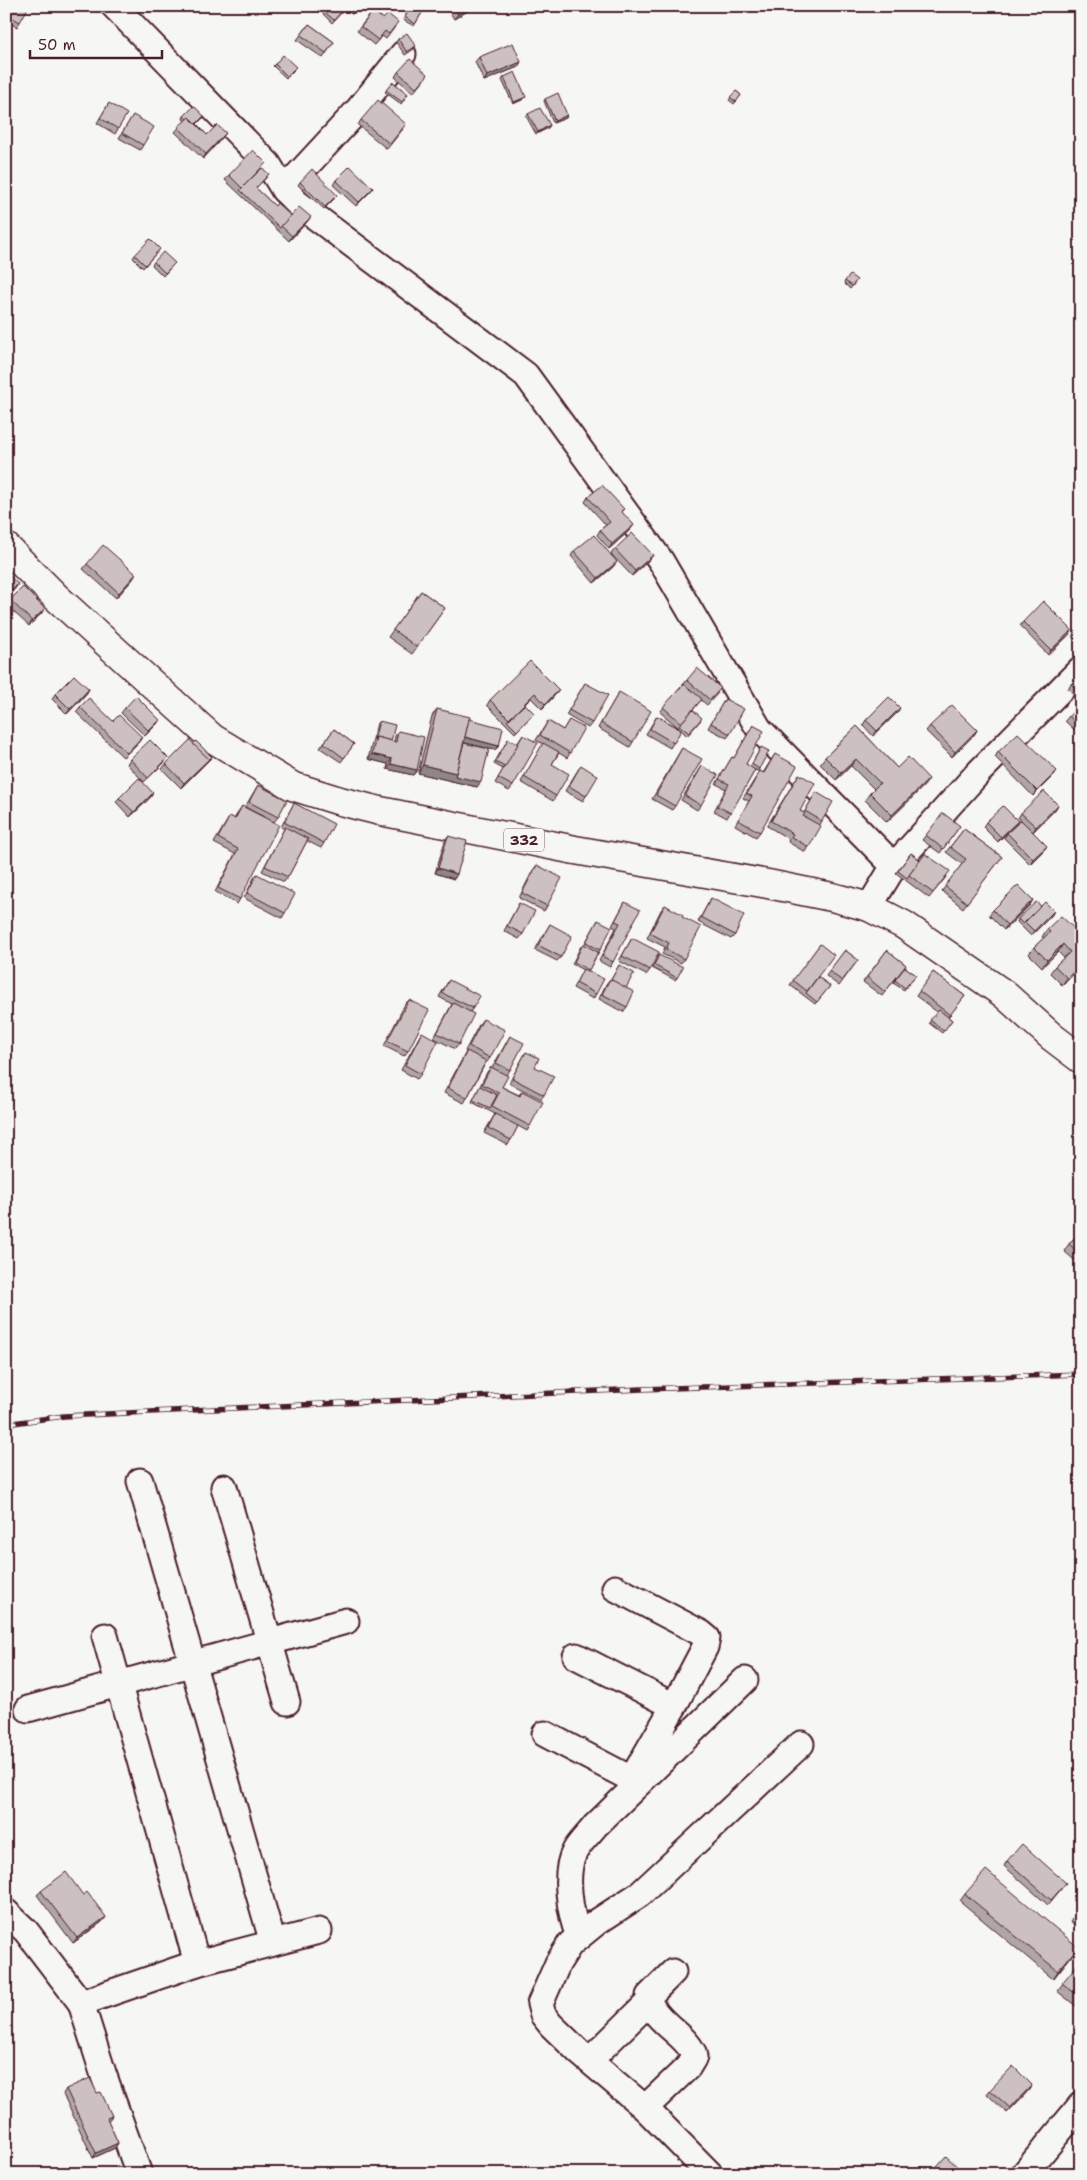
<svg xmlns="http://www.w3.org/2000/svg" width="1087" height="2180" font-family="'Shantell Sans',sans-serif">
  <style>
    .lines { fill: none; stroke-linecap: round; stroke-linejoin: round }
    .minor-casing { stroke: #4a1f2b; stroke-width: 29 }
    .major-casing { stroke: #4a1f2b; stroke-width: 31 }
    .minor { stroke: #f6f6f2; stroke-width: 25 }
    .major { stroke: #f6f6f2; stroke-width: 28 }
    .rail-casing { stroke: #4a1f2b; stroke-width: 5.5 }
    .rail { stroke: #f6f6f2; stroke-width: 4; stroke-dasharray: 11; stroke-linecap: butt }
    .wall { fill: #afa6a5; stroke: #4a1f2b }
    .shaded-wall { fill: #8f8786; stroke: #4a1f2b }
    .building { fill: #ccc1c0; stroke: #4a1f2b }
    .labels { text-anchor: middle; stroke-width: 5; stroke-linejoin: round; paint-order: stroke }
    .shield { fill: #f6f6f2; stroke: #7e6067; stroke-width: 1 }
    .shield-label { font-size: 14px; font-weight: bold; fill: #4a1f2b }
  </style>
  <rect width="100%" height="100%" fill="#f6f6f2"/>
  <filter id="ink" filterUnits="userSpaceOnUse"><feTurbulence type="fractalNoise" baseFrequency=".02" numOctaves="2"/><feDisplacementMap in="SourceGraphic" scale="10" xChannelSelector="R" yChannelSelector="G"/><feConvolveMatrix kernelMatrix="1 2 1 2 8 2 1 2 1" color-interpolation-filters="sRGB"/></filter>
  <g filter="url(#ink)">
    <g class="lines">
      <!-- minor casing -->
      <g class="minor-casing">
        <g id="minor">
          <polyline points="114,6 268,164 284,190 297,203 526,375 661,561 759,729 894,866"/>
          <polyline points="284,190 358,110 403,54"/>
          <polyline points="869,907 894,866 979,772 1081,669"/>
          <polyline points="140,1481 273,1943"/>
          <polyline points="224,1487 287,1702"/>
          <polyline points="615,1588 701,1633 707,1638 705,1647 674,1706"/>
          <polyline points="105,1636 197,1963"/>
          <polyline points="576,1656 674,1706 633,1777"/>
          <polyline points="28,1709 346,1621"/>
          <polyline points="545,1734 639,1783"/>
          <polyline points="6,1912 26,1931 81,2003 104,2076 139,2174"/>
          <path d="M 579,1936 C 570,1915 563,1872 575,1851 C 580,1842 589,1834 595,1826 L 745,1680"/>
          <polyline points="81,2003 197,1963 319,1931"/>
          <polyline points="590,2060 649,2002"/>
          <path d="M 645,2108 L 688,2067 L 694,2057 C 692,2037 649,2020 649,1996 L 673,1972"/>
          <polyline points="710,2174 645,2108 580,2053 551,2025 543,2015 540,2004 558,1963 570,1944 597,1922 640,1894 801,1744"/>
          <polyline points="1024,2174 1081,2105"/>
        </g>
      </g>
      <!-- major casing -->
      <g class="major-casing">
        <polyline id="major" points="6,547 57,598 212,738 292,786 340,801 380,811 575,850 768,884 832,897 869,907 904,925 1004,994 1052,1037 1081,1059"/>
      </g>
      <!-- minor -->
      <use href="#minor" class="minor"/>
      <!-- major -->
      <use href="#major" class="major"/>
      <!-- rail casing -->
      <g class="rail-casing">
        <polyline id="rail" points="6,1424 64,1416 642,1389 1081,1374"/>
      </g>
      <!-- rail -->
      <use href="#rail" class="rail"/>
    </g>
    <!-- wall -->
    <g class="wall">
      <polygon points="6,6 20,22 17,27 6,21"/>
      <polygon points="74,6 89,6 85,12"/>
      <polygon points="326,6 342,12 332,23 321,12"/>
      <polygon points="348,6 370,6 369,8 351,14"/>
      <polygon points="411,6 426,6 414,26 403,20"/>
      <polygon points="446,6 476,6 454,19"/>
      <polygon points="373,11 395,27 386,39 382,36 374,45 357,31"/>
      <polygon points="309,24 334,42 323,58 297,40"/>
      <polygon points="398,39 414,49 405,55 396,42"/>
      <polygon points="479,57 518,67 484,81 475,62"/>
      <polygon points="275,64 294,70 286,78 273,66"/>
      <polygon points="398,72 424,80 413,93 395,77"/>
      <polygon points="504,77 526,97 524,99 513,104 502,80"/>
      <polygon points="393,82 408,94 401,104 385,92"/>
      <polygon points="736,91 741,95 734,104 729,100"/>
      <polygon points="545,99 567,115 566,118 553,123 544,101"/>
      <polygon points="109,103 118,129 115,134 97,123"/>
      <polygon points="528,114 550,125 548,128 536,134 526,116"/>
      <polygon points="133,115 143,145 140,150 119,138"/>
      <polygon points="184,116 203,118 197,124 207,135 222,138 203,159 175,132 185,121 183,119"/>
      <polygon points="361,120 403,129 387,149 358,125"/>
      <polygon points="262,168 267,177 256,188 275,206 291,216 307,222 289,241 225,180 229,175"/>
      <polygon points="336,180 370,192 356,206 333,185"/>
      <polygon points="300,182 335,198 324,209 298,185"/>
      <polygon points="160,249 143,268 133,258 135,255"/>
      <polygon points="154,262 173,265 163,276 152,265"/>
      <polygon points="845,281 855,283 850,289 844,283"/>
      <polygon points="588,497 624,509 622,512 630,530 609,549 597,535 600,530 606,525 585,502"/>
      <polygon points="615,549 653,555 649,560 632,576 611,554"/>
      <polygon points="574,551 613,567 594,583 571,556"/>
      <polygon points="87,564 133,579 116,598 83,569"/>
      <polygon points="421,591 445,608 412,654 388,637"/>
      <polygon points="10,600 41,614 29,626 6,605"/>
      <polygon points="1023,622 1069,635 1048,655 1020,626"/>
      <polygon points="1081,675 1081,702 1068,689 1071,684"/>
      <polygon points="687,680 718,693 707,705 701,700 693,710 701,720 687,736 681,730 670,748 646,734 657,716 679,728 660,712"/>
      <polygon points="585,683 592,723 588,728 566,715"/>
      <polygon points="89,689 86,694 67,714 52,699 55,694"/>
      <polygon points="559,690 555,695 542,709 531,698 525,704 534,713 515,733 487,705 490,700"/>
      <polygon points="619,692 633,742 630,747 598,728"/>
      <polygon points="725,699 730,734 727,738 708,728"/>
      <polygon points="1081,704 1081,736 1065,721 1069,716"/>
      <polygon points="80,707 113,721 139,742 123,757 76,712"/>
      <polygon points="125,708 157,724 145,736 121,713"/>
      <polygon points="437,709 469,719 495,750 489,749 477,787 418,773 432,716"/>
      <polygon points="897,713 873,736 863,725 866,720"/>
      <polygon points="569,720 570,753 567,758 559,753 552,764 556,796 553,801 521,782 543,744 536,740 548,721 563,730"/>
      <polygon points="379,721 391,741 394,742 395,736 398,731 417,770 413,775 387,769 388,764 368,759 377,723"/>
      <polygon points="753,725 746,764 750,767 760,749 759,769 758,771 755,770 727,818 714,811 726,789 716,784 732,757 734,758"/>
      <polygon points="857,726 897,768 924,786 887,822 865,800 870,793 874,789 851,766 836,780 820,764 825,757"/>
      <polygon points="930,726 977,730 974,735 952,757 926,731"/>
      <polygon points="334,729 354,744 341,762 320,748"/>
      <polygon points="523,735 513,786 509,791 495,783 504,768 503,769 494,764 507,741 517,744"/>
      <polygon points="682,748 675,806 672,810 652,799"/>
      <polygon points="998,752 1053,776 1033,796 995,757"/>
      <polygon points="775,754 760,832 756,837 735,825 749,801 743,798 760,771 763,773"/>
      <polygon points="168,758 164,763 144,782 127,764 130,759"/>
      <polygon points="210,759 181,788 162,769 166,764"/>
      <polygon points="581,765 586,796 583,801 565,791"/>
      <polygon points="702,766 701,805 697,810 681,800"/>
      <polygon points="799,774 800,811 804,813 816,792 822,821 805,852 788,842 789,839 767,826"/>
      <polygon points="258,785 278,817 274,822 245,807"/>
      <polygon points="153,793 150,798 130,817 116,802 119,798"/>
      <polygon points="294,803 324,843 321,848 307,841 288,877 284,882 262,871 284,829 281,827"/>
      <polygon points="242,806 240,899 237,904 215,892 235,854 214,843 230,816 234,819"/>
      <polygon points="1055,810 1033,832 1047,846 1043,851 1030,864 1004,838 1007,833 1021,820 1018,818 1021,813"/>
      <polygon points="1018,821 1014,826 998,842 983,827 986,822"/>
      <polygon points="960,826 940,853 922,840 926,835"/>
      <polygon points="964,829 1002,857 963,908 942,891 962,864 946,852"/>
      <polygon points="448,836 457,874 454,879 435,873 445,841"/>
      <polygon points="911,853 920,860 947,876 929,898 896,873"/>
      <polygon points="537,865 547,906 544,911 519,898 533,870"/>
      <polygon points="257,874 285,913 282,918 244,898 254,878"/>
      <polygon points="711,898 735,935 731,939 698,922"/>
      <polygon points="625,902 613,962 610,967 599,961 616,928 612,926"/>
      <polygon points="519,903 523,934 519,939 504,931"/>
      <polygon points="665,905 682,917 684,959 681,963 662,954 665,947 647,938 661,910"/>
      <polygon points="1030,905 1004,930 989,915 993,910"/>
      <polygon points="1041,906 1054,911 1051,916 1031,936 1017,922 1018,919"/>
      <polygon points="598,920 600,950 588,971 596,994 593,999 573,988 583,970 572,964 581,946 583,944 584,945"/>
      <polygon points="550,924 561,957 557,961 535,950"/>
      <polygon points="1047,929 1081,935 1081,967 1062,985 1050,973 1055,966 1064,958 1058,952 1042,967 1029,954 1034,947 1044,938 1042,937"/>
      <polygon points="632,938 650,970 646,975 619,961"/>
      <polygon points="820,944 818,977 830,986 815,1004 790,985"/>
      <polygon points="845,950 858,960 839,986 826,976"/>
      <polygon points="887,950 906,965 882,996 863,982"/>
      <polygon points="659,955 677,978 675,980 652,968"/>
      <polygon points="619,965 626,988 627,1007 623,1012 599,999 606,984 610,979 611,980"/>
      <polygon points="905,967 916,975 904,990 893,983"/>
      <polygon points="933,972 965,996 948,1017 952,1020 942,1033 929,1023 937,1012 916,996"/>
      <polygon points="449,980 473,1008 470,1012 459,1044 455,1049 434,1038 452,1004 439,997"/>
      <polygon points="409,1000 408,1051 404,1056 384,1046 405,1004"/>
      <polygon points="483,1019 490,1058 487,1062 486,1062 467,1098 464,1103 444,1093 466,1052 465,1051 480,1023"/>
      <polygon points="422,1032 421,1074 417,1079 401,1070 419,1037"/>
      <polygon points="510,1036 510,1070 506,1075 502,1087 519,1095 522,1091 530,1126 527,1131 518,1126 508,1145 484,1133 495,1114 472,1102 487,1072 491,1067 492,1068"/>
      <polygon points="526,1052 535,1067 544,1095 541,1099 509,1083"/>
      <polygon points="1081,1230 1081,1266 1064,1251 1069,1244"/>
      <polygon points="1007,1861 1062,1888 1048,1905 1004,1866"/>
      <polygon points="41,1891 83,1895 106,1917 102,1922 73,1943 37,1895"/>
      <polygon points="965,1894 1073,1954 1053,1979 960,1901"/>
      <polygon points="1081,1907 1081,1931 1070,1922"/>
      <polygon points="1081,1960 1081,2010 1057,1991"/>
      <polygon points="66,2089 97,2093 112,2116 108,2121 118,2143 115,2148 93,2158 63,2094"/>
      <polygon points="990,2090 1029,2090 1007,2113 987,2094"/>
      <polygon points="1081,2124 1081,2137 1075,2133"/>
    </g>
    <!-- shaded-wall -->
    <g class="shaded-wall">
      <polygon points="369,6 370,6 369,8 351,14 352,12"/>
      <polygon points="471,6 476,6 454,19 458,14"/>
      <polygon points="521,62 518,67 484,81 487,76"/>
      <polygon points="526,97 524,99 513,104 514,102"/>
      <polygon points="567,115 566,118 553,123 555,121"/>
      <polygon points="550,125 548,128 536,134 538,132"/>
      <polygon points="226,133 222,138 203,159 206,154"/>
      <polygon points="373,188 370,192 356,206 359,202"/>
      <polygon points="311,217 307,222 289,241 292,236"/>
      <polygon points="634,525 630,530 609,549 612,544"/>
      <polygon points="653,555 649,560 632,576 635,571"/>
      <polygon points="617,562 613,567 594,583 598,578"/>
      <polygon points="136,574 133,579 116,598 119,593"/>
      <polygon points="18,584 15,589 6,598 6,596"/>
      <polygon points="45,609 41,614 29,626 32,621"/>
      <polygon points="1072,630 1069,635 1048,655 1051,650"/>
      <polygon points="89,689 86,694 67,714 70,709"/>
      <polygon points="559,690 555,695 542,709 545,704"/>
      <polygon points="900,708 897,713 873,736 877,731"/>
      <polygon points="160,720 157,724 145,736 149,731"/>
      <polygon points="977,730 974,735 952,757 955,752"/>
      <polygon points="142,737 139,742 123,757 127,753"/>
      <polygon points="464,737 499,746 495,750 461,742"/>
      <polygon points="372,754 392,759 388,764 368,759"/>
      <polygon points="212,757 181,788 184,783"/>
      <polygon points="856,759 851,766 836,780 841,773"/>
      <polygon points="391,764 417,770 413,775 387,769"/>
      <polygon points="423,765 456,773 481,782 477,787 418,773"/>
      <polygon points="1057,771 1053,776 1033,796 1037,791"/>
      <polygon points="929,779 924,786 887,822 892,815"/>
      <polygon points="153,793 150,798 130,817 134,812"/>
      <polygon points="1058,805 1055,810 1033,832 1036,827"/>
      <polygon points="1018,821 1014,826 998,842 1001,837"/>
      <polygon points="1047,846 1043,851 1030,864 1033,859"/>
      <polygon points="438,868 457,874 454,879 435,873"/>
      <polygon points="1033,900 1030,905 1004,930 1007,925"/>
      <polygon points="1054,911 1051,916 1031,936 1034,931"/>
      <polygon points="1063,944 1058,952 1042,967 1047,960"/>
      <polygon points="1081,965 1081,967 1062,985 1067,978"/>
      <polygon points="106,1917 102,1922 73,1943 77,1938"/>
      <polygon points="1078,1947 1073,1954 1053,1979 1058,1971"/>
      <polygon points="1032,2085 1029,2090 1007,2113 1010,2108"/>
      <polygon points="118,2143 115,2148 93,2158 96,2153"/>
    </g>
    <!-- building -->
    <g class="building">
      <polygon points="6,6 29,6 20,22 6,14 9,10 6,8"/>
      <polygon points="80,6 89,6 87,10"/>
      <polygon points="326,6 340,6 343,10 334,20 322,10"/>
      <polygon points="350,6 369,6 352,12"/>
      <polygon points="411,6 426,6 415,24 405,17"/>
      <polygon points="453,6 471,6 458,14"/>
      <polygon points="373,11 383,19 388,14 398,22 389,34 385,31 378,40 361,27"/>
      <polygon points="309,24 334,42 326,53 301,35"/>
      <polygon points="407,33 416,46 407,52 398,39"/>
      <polygon points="513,43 521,62 487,76 479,57"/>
      <polygon points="283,55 296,67 287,76 275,64"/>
      <polygon points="410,59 428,75 416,88 398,72"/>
      <polygon points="515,72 526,97 514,102 504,77"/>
      <polygon points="393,82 408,94 402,102 386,90"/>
      <polygon points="736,91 741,95 736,102 730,97"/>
      <polygon points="558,93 567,115 555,121 545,99"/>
      <polygon points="378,100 406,124 390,144 361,120"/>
      <polygon points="109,103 127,114 118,129 100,118"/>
      <polygon points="194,106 204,116 196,124 189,117 187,119 184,116"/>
      <polygon points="540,108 550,125 538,132 528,114"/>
      <polygon points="133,115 154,127 143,145 122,133"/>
      <polygon points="189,117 207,135 217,125 226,133 206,154 178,127"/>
      <polygon points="253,150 266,163 242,188 229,175"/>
      <polygon points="350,166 373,188 359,202 336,180"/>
      <polygon points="262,168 269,174 256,188 275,206 277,203 291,216 280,228 240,190"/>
      <polygon points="312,169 337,195 325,207 300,182"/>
      <polygon points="299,207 311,217 292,236 281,226"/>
      <polygon points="150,239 160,249 145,265 135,255"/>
      <polygon points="163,252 175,263 165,273 154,262"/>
      <polygon points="850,275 857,280 852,286 845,281"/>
      <polygon points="602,485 624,509 621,511 634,525 612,544 600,530 610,522 588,497"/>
      <polygon points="632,533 653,555 635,571 615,549"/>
      <polygon points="594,535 617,562 598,578 574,551"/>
      <polygon points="103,545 136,574 119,593 87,564"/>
      <polygon points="6,573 18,584 6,596"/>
      <polygon points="23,587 45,609 32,621 10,600"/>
      <polygon points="421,591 445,608 417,647 393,630"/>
      <polygon points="1043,601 1072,630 1051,650 1023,622"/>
      <polygon points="530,661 559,690 545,704 535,693 509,719 490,700"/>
      <polygon points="697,668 721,688 710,700 687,680"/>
      <polygon points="74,675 89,689 70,709 55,694"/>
      <polygon points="1081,675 1081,694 1071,684"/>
      <polygon points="585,683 608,695 592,723 569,710"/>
      <polygon points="684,684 702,699 681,723 663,707"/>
      <polygon points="619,692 651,711 633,742 601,723"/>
      <polygon points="136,696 160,720 149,731 125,708"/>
      <polygon points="889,697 900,708 877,731 866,720"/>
      <polygon points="89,698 113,721 119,715 142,737 127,753 80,707"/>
      <polygon points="725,699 744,709 730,734 711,723"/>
      <polygon points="525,704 534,713 517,731 507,721"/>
      <polygon points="1081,704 1081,728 1069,716"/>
      <polygon points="952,705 977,730 955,752 930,726"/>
      <polygon points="437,709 470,717 456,773 423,765"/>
      <polygon points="693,710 702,718 689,733 679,725"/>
      <polygon points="657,716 681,730 674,743 650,729"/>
      <polygon points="469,719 503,728 499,746 465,737"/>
      <polygon points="569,720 584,728 570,753 540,735 548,721 563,730"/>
      <polygon points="379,721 395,725 391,741 376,737 374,740"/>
      <polygon points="753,725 764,731 746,764 755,770 731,813 717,806 729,784 719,779 732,757 734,758"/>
      <polygon points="857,726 897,768 908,757 929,779 892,815 870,793 880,783 856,759 841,773 825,757"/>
      <polygon points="334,729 354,744 344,758 324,743"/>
      <polygon points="398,731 424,737 417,770 391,764 392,759 372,754 376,737 396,742"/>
      <polygon points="1018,733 1057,771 1037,791 998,752"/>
      <polygon points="523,735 538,743 513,786 498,778"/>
      <polygon points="508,739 518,744 505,767 495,762"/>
      <polygon points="150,740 168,758 148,778 130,759"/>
      <polygon points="190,740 209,759 184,783 166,764"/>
      <polygon points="196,741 212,757 207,762 209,759 193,744"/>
      <polygon points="464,743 489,749 481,782 455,776 456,773"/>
      <polygon points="543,743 559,752 552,764 569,774 556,796 524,777"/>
      <polygon points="761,747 769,751 759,769 752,764"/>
      <polygon points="682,748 702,759 675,806 656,795"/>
      <polygon points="775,754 797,766 760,832 738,820 752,796 747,794 760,771 764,773"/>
      <polygon points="581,765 598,776 586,796 569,786"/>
      <polygon points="702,766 718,775 701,805 685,796"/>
      <polygon points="799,774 815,783 800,811 805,813 803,816 821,826 809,847 791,837 793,834 771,821"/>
      <polygon points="139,778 153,793 134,812 119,798"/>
      <polygon points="258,785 287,800 278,817 249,802"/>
      <polygon points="1044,791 1058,805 1036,827 1021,813"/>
      <polygon points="816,792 833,802 822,821 805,811"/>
      <polygon points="294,803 334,824 324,843 284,822"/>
      <polygon points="242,806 279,825 240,899 218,888 238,849 218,838 230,816 235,819"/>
      <polygon points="1003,806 1018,821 1001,837 986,822"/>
      <polygon points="943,813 960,826 943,849 926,835"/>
      <polygon points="1021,820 1047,846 1033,859 1007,833"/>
      <polygon points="285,827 308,839 288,877 265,866"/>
      <polygon points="964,829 1002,857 967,903 945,886 966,859 950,847"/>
      <polygon points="448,836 467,841 457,874 438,868"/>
      <polygon points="911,853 920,860 907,878 898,871"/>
      <polygon points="925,854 950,871 933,893 909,875"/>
      <polygon points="537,865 562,878 547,906 522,893"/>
      <polygon points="257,874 295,894 285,913 247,893"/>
      <polygon points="1018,885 1033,900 1007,925 993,910"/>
      <polygon points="711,898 744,915 735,935 701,917"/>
      <polygon points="625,902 640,910 613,962 602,956 620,923 615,921"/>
      <polygon points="1036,902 1041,906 1023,924 1018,919"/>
      <polygon points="1045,902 1054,911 1034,931 1025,922"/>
      <polygon points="519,903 535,911 523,934 507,926"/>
      <polygon points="665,905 683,915 682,917 701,927 684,959 666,949 669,943 650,933"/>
      <polygon points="1061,916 1081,935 1081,965 1067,978 1055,966 1070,952 1063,944 1047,960 1034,947 1050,932 1047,929"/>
      <polygon points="598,920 612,927 600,950 586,942"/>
      <polygon points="550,924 572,936 561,957 538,945"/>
      <polygon points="632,938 659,952 650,970 622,956"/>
      <polygon points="583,944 598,952 589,970 574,962"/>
      <polygon points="820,944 834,955 807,991 793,980"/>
      <polygon points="845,950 858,960 842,981 829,971"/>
      <polygon points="887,950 906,965 885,992 867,977"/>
      <polygon points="659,955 683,967 677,978 654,965"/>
      <polygon points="619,965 634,973 626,988 611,980"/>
      <polygon points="905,967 916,975 905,988 895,980"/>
      <polygon points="583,969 604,979 596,994 576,983"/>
      <polygon points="933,972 965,996 950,1015 919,991"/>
      <polygon points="818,977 830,986 817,1002 806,993"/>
      <polygon points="610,979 634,992 627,1007 602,994"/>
      <polygon points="449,980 480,996 473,1008 442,993"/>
      <polygon points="409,1000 429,1010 408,1051 387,1041"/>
      <polygon points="453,1003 474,1014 459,1044 437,1033"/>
      <polygon points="939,1010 952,1020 944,1031 930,1020"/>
      <polygon points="483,1019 505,1030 490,1058 469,1046"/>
      <polygon points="422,1032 438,1041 421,1074 405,1065"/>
      <polygon points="510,1036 524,1043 510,1070 496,1063"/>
      <polygon points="467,1051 486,1061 467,1098 448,1088"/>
      <polygon points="526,1052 539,1058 535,1067 554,1076 544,1095 512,1078"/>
      <polygon points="491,1067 508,1076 502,1087 520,1096 522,1091 543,1102 530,1126 492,1106 499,1093 482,1084"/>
      <polygon points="480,1086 497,1095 490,1108 473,1100"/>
      <polygon points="495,1114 518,1126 511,1140 488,1128"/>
      <polygon points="1081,1230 1081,1254 1069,1244"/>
      <polygon points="1022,1844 1066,1883 1051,1900 1007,1861"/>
      <polygon points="986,1870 1078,1947 1058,1971 965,1894"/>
      <polygon points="66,1872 83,1895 87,1892 106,1917 77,1938 41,1891"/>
      <polygon points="1081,1907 1081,1920 1075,1914"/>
      <polygon points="1081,1960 1081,1998 1062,1983"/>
      <polygon points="1013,2066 1032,2085 1010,2108 990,2090"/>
      <polygon points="90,2078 97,2093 101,2092 112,2116 107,2118 118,2143 96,2153 66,2089"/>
      <polygon points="1081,2124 1081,2130 1078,2128"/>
      <polygon points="946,2156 965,2174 930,2174"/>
      <polygon points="16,2171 18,2174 13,2174"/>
    </g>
  </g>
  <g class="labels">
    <!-- shield labels -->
    <rect class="shield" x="504" y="828.5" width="40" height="23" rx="4"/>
    <g class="shield-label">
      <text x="524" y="845">332</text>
    </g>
  </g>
  <!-- margin -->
  <rect width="1087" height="2180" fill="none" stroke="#f6f6f2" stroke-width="25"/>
  <rect x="12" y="12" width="1062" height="2155" fill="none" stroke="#4a1f2b" stroke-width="2" filter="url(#ink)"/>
  <!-- scale -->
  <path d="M30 50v8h132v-8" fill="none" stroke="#4a1f2b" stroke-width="2.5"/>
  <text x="38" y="50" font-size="15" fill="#4a1f2b" stroke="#f6f6f2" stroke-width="4" paint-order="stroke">50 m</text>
</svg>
